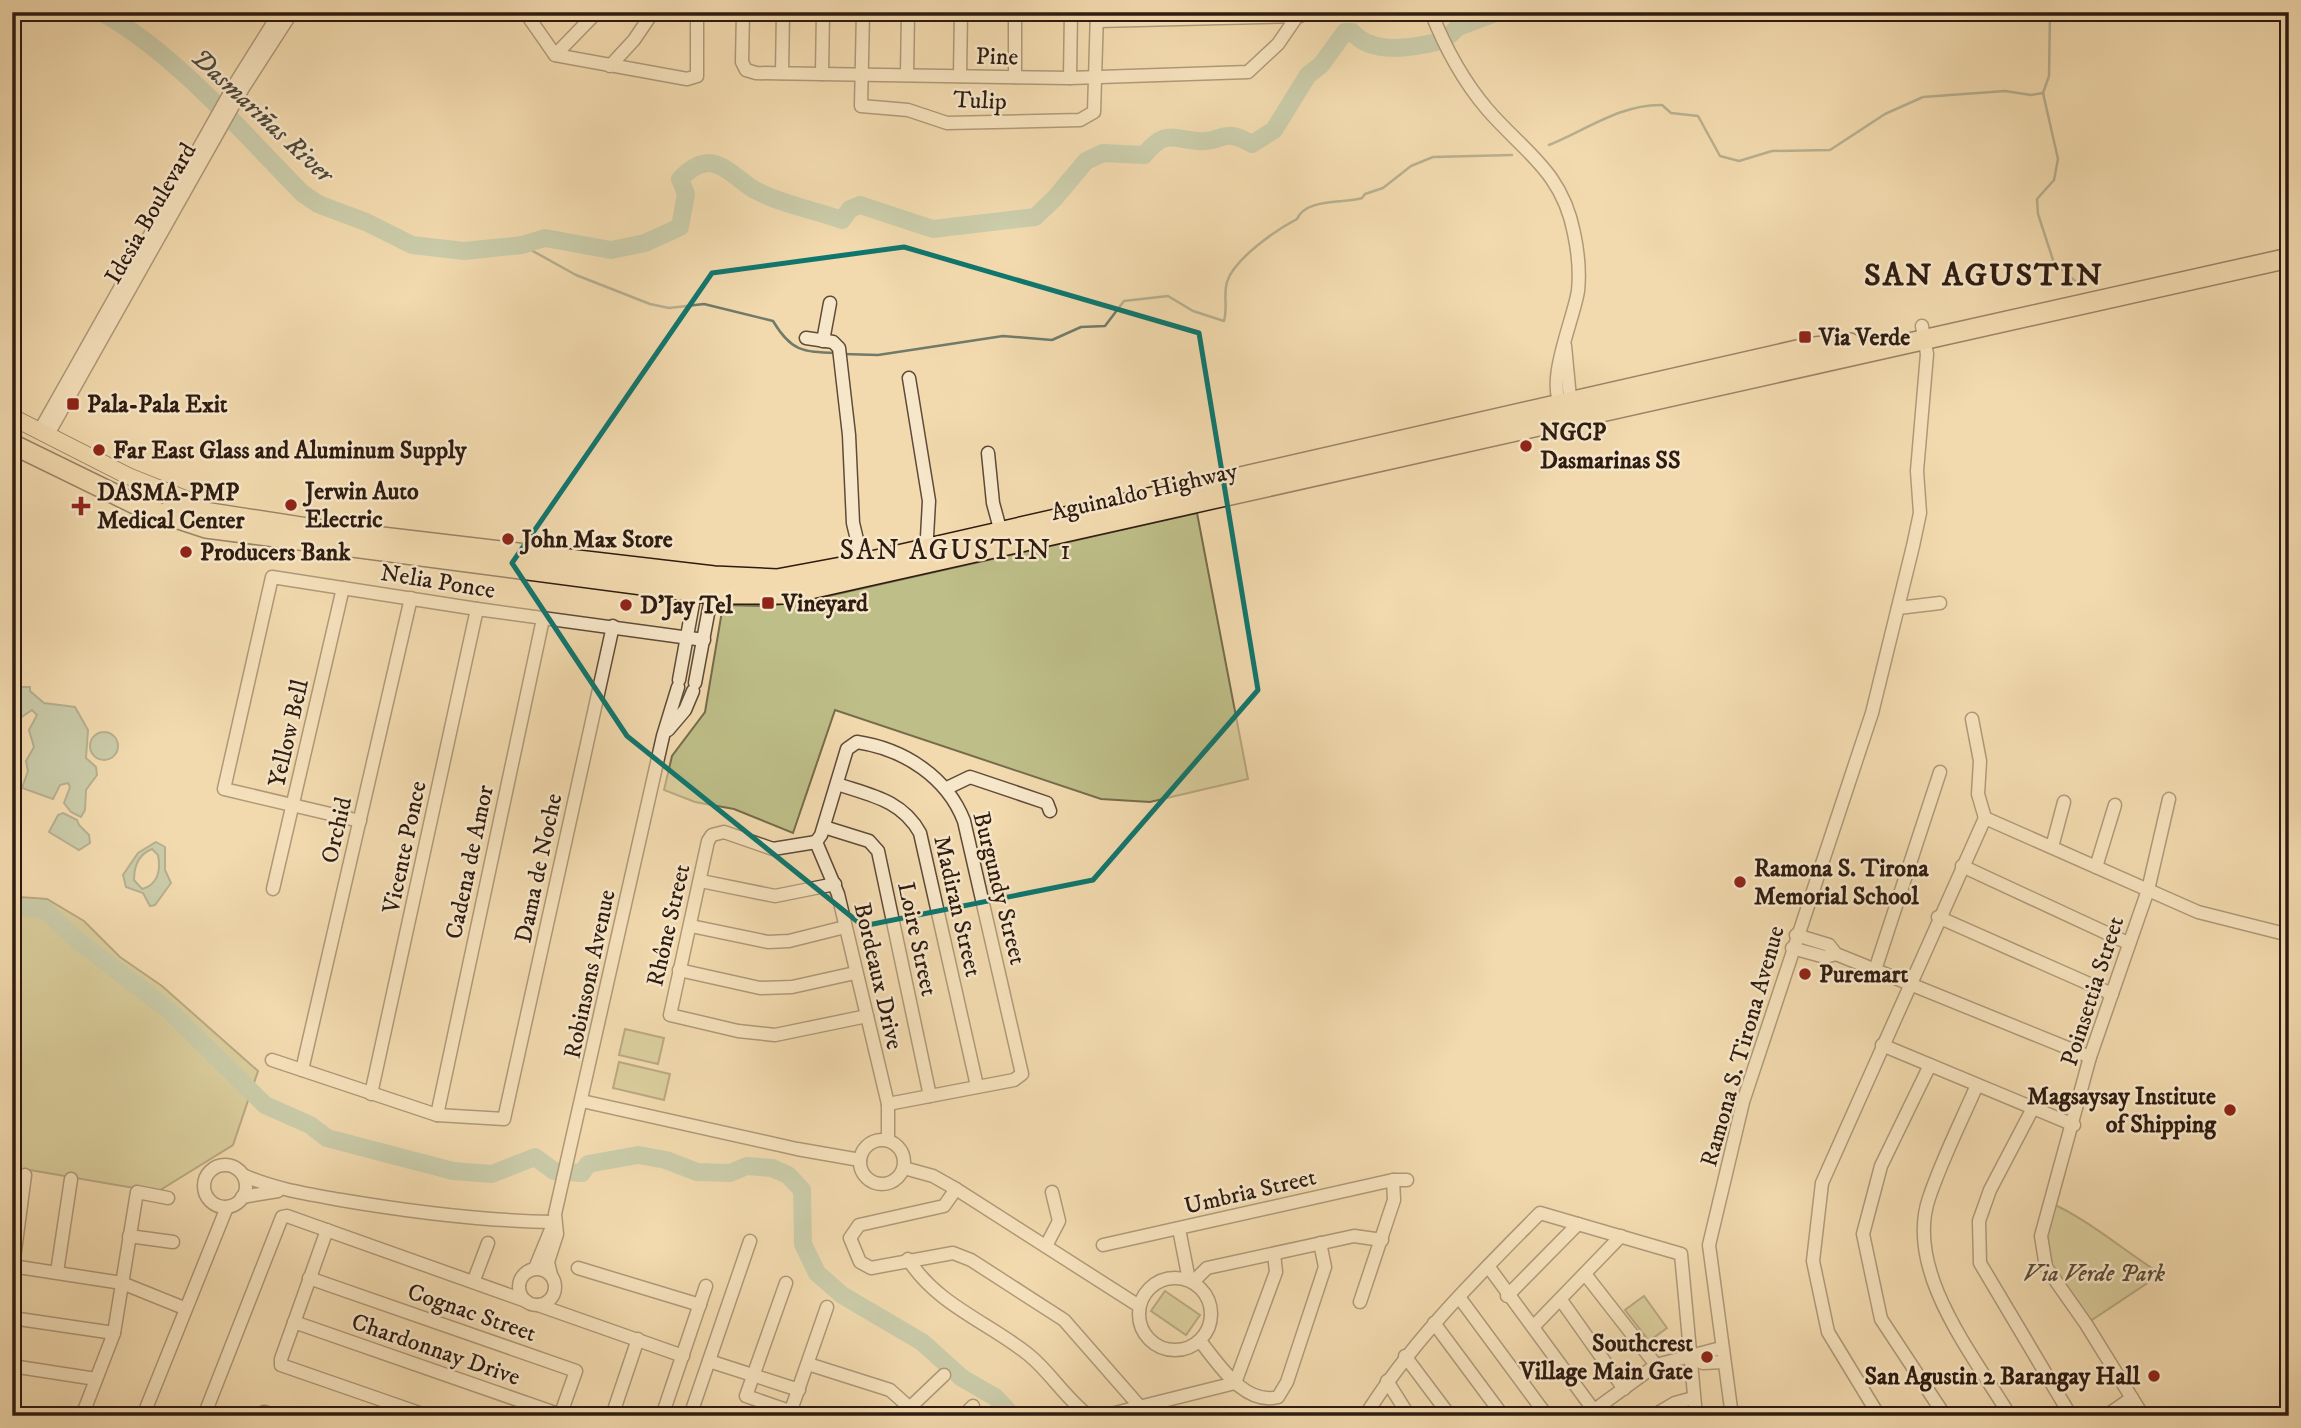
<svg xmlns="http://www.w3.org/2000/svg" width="2301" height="1428" font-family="'IM FELL DW Pica',serif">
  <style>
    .green { fill: #bebe88; stroke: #766c4c; stroke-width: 2 }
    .water { fill: #9cbba5; stroke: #707b6a; stroke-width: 2; fill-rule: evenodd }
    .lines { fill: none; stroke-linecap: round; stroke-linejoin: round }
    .stream { stroke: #707b6a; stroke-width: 2.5 }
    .river { stroke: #9cbba5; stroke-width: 18 }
    .minor-casing { stroke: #5f4b38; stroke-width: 15 }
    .major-casing { stroke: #2e1b11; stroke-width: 18 }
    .highway-casing { stroke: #2e1b11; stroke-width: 22 }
    .minor { stroke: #f7e7ca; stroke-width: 12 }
    .major { stroke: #f2daae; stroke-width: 16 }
    .highway { stroke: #f2daae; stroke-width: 19 }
    .marked { fill: none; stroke: #0f766e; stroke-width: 5; stroke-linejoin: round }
    .poi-dot { fill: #8f2418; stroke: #f7e7ca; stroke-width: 2.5 }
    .labels { text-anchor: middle; stroke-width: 5; stroke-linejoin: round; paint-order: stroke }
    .street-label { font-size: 24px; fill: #2e1b11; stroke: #f7e7ca }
    .poi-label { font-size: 24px; font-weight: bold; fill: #2e1b11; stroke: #f7e7ca; text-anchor: start }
    .park-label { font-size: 24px; font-style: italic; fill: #594c35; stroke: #f7e7ca }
    .water-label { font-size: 26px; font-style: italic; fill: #4f4b3d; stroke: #f7e7ca }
    .quarter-label { font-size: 28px; letter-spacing: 2px; fill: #2e1b11; stroke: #f7e7ca }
    .district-label { font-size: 32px; font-weight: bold; letter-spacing: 2px; fill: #2e1b11; stroke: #f7e7ca }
  </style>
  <rect width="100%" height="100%" fill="#f2daae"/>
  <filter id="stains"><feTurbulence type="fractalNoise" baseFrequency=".00286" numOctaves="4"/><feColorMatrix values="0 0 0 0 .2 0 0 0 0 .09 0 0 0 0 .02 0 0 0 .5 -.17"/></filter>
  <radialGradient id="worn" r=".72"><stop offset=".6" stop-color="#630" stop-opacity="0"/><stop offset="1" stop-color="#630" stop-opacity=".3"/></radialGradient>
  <!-- green -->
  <g class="green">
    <polygon points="1197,513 1248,779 1150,802 1101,799 835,710 793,833 734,809 695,802 664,790 672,756 705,712 723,605 768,606 806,601"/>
    <polygon points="19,897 47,899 84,921 120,957 162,986 258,1071 233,1145 157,1192 12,1167 12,900"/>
    <polygon points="625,1029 664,1038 658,1064 619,1055"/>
    <polygon points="619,1062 670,1074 664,1100 613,1088"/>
    <path d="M 2049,1202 C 2089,1220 2123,1250 2161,1274 L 2086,1324 L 2046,1267 L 2041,1236 Z"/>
    <polygon points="1165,1291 1200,1315 1186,1335 1151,1311"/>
    <polygon points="1644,1296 1667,1328 1649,1341 1625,1310"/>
  </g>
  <!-- water -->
  <g class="water">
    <polygon points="21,687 30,687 30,691 44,703 75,707 88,730 86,758 96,767 97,775 86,790 85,810 81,817 71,812 64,803 70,787 68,783 60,785 53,799 22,788 28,771 26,761 34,747 29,730 37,715 32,710 20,718 12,714 12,692"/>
    <circle cx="104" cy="746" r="14"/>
    <polygon points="63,813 77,820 79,825 89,835 90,843 79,850 49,832 58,815"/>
    <path d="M 156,842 L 165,847 L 165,870 L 171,883 L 155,905 L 150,906 L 143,893 L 126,887 L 123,875 L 138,853 ZM 152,849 L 158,855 C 161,870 158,885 142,889 L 134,880 C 134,866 139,854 152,849 Z"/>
  </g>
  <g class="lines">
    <!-- stream -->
    <g class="stream">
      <polyline points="2050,12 2049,76 2043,93 2058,159 2054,180 2037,199 2038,214 2054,263 2075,281"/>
      <path d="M 1549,145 C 1586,130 1621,104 1662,105 L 1671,113 L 1698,116 L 1720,156 L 1739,161 L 1772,151 L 1830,150 L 1885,114 L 1923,97 L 2005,91 L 2031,95 L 2043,93"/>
      <path d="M 522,245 L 576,275 L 650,304 L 669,308 L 704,304 L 773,321 C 791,351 802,352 836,353"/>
      <path d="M 843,354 L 878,355 L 1003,336 L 1052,340 L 1081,327 L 1105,326 L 1124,301 L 1168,296 L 1193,311 L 1224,321 C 1228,307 1223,296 1227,282 C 1234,259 1276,230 1297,219 C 1306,198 1343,204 1362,198 L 1365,194 L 1383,188 L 1411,166 L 1433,157 L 1512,155"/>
    </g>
    <!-- river -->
    <g class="river">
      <path d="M 101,12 C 174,52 244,134 302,193 L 318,204 L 366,222 L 412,245 L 464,251 L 522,245 L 545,238 L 611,250 L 645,243 L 680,227 L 686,194 L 680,179 C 688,171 696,164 708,163 C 725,163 740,182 755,190 C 781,204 814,210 842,220 L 850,209 L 860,205 L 933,229 L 1035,217 L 1054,199 L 1086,161 L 1103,153 L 1144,155 C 1166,129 1171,139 1199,141 C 1225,143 1220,126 1252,144 L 1274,130 L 1308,75 L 1321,65 L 1345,32 L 1352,32 C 1372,55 1411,48 1437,42"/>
      <polyline points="1450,35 1458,27 1498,12"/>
      <polyline points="12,912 22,908 44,909 77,940 170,1011 265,1105 310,1125 327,1138 453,1171 492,1174 535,1157 554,1171 582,1173 588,1164 638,1155 666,1160 697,1172 730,1173 747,1166 772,1168 788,1175 802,1190 803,1244 817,1273 842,1295 922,1342 962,1378 995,1397 1013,1416"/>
    </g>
    <!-- minor casing -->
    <g class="minor-casing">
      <g id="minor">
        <polyline points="525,12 555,55 687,79 697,76 697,12"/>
        <polyline points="743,12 742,62 746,70 756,73 1070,78 1248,72 1278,44 1300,12"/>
        <polyline points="863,12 861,106 908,110 947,123 1080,120 1094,112 1097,12"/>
        <path d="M 1431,12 C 1444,45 1464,82 1487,109 C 1524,152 1562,171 1574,233 C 1578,252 1580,272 1578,291 C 1573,322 1544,384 1563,409"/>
        <polyline points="1097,21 1300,16"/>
        <polyline points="555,55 597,12"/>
        <polyline points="610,66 634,40 653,12"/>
        <polyline points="782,73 783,12"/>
        <polyline points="822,74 823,12"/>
        <polyline points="907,75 908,12"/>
        <polyline points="960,76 961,12"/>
        <polyline points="1015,77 1015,12"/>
        <polyline points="1070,78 1071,12"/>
        <polyline points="12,297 12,314"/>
        <polyline points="806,338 833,342 839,348 849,435 853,523 864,569"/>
        <polyline points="823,341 830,303"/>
        <polyline points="1565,346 1571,408"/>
        <polyline points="909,378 929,501 927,537 932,554"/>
        <polyline points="39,432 235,84 280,12"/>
        <polyline points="47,436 243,88 292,12"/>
        <polyline points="988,453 993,503 1002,536"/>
        <polyline points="1898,608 1940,603"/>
        <polyline points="679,680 696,587"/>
        <polyline points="695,683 713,587"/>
        <polyline points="1972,719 1980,761 1978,794 1985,818"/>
        <polyline points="668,730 685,710 693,691"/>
        <path d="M 837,784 C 870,795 902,800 920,833 L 977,1086"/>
        <polyline points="947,788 970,777 1047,803 1050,811"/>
        <polyline points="1985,818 2198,912 2289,935"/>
        <polyline points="360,821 224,789 272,577 477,609 704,640"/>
        <polyline points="824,827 869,841 878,851 930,1096"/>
        <path d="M 816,842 L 821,835 L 847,749 L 857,742 C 904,749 947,777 964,821 L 1022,1074 L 1014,1080 L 888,1104"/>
        <polyline points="816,842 773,849 724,832 712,835 708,841 670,1015 738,1031 775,1035 867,1016"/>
        <polyline points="816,842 838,894 888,1104 888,1140"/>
        <polyline points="2052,847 2064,802"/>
        <polyline points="1962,866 2128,943"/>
        <polyline points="2096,867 2115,805"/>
        <polyline points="701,881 775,896 835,884"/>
        <polyline points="273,889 343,588"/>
        <polyline points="1938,917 2112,994"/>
        <polyline points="691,926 768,942 789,941 845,927"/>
        <polyline points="1796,935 1829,945 1836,954 2090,1057"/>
        <polyline points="1792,948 1825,957 1836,954"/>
        <polyline points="679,970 760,988 792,987 855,973"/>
        <polyline points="1875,970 1940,772"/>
        <polyline points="1882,1045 2074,1125"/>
        <polyline points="272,1060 437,1115 504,1119 613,626"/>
        <polyline points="1930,1065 1881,1166 1863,1234 1881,1319 1945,1416"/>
        <polyline points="302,1070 411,598"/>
        <path d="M 1977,1085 C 1961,1122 1942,1159 1929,1198 C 1904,1271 1974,1356 2010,1416"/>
        <polyline points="371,1094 477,609"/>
        <polyline points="582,1101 797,1149 860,1160"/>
        <polyline points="2033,1108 1990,1190 1979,1221 1980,1263 2071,1416"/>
        <polyline points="437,1115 543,619"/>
        <circle cx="882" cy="1162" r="22"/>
        <circle cx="225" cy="1186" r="21"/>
        <polyline points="904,1168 933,1176 956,1189 1139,1306"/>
        <path d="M 243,1175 C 274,1189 308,1194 341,1200 C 412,1212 482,1221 554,1222"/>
        <polyline points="956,1189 944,1206 859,1225 850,1238 860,1262 871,1268 953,1253 971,1260 1064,1320 1141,1408"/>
        <polyline points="242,1197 278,1191"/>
        <polyline points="1179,1229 1189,1280"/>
        <polyline points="327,1230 281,1359 281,1365 428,1416"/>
        <polyline points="129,1236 173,1242"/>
        <polyline points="1103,1245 1393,1180 1407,1180"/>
        <polyline points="1046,1246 1059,1221 1052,1192"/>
        <path d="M 908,1259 C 937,1305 988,1322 1029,1355 C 1051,1373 1066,1399 1089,1416"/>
        <polyline points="12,1266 122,1283 184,1308"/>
        <polyline points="13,1266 25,1175"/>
        <polyline points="1488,1266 1598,1416"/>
        <polyline points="535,1268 554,1222"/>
        <polyline points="578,1268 700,1305"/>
        <circle cx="537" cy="1287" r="18"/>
        <polyline points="57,1272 71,1179"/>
        <polyline points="1585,1274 1656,1365"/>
        <polyline points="551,1275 548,1262 557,1234 555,1214 663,736 678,687"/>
        <circle cx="1175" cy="1314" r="36"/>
        <polyline points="309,1278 576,1371 560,1416"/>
        <polyline points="474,1280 488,1243"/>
        <polyline points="1193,1282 1207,1268 1354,1236 1382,1240"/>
        <polyline points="786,1283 746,1396 804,1416"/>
        <polyline points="1507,1296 1578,1224"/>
        <polyline points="1459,1297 1547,1416"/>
        <polyline points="1561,1300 1624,1389"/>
        <polyline points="1360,1302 1394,1200 1393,1180"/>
        <polyline points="538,1305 683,1356"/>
        <polyline points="12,1318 114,1333"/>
        <polyline points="294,1322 564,1416"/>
        <polyline points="1434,1323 1503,1416"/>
        <polyline points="1533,1327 1621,1236"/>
        <path d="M 1200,1341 C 1218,1363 1244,1406 1278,1397 L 1287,1382 L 1325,1267 L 1320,1243"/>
        <polyline points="1405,1356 1450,1416"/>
        <polyline points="1689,1358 1703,1363 1723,1362"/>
        <polyline points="709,1361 799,1390"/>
        <polyline points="808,1364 890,1390 909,1407"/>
        <polyline points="12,1366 96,1379"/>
        <polyline points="1387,1381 1409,1416"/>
        <polyline points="1235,1383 1276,1272 1274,1254"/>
        <polyline points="12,1415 18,1416"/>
        <polyline points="82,1416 114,1333 137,1192 168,1198"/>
        <polyline points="143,1416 227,1207"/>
        <polyline points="204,1416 282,1217 287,1216 526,1301"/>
        <polyline points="256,1416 264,1412 278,1416"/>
        <polyline points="612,1416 638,1339"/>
        <polyline points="662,1416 706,1286"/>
        <polyline points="690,1416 750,1241"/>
        <polyline points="789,1416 827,1307"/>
        <polyline points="901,1416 944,1375"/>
        <polyline points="963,1416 973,1406"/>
        <polyline points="1103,1416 1235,1383"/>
        <path d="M 1365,1416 C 1413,1339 1477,1277 1540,1213 L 1681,1254 L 1696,1416"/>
        <polyline points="1586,1416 1656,1365 1721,1348"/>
        <polyline points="1653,1416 1675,1403 1693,1398"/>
        <polyline points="1732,1416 1709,1245 1743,1102 1872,713 1913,546 1920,513 1917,471 1927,354 1922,326"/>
        <polyline points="1879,1416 1828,1332 1813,1261 1822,1183 1985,818"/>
        <polyline points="2106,1416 2132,1398"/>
        <polyline points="2143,1416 2086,1324 2046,1267 2041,1236 2090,1057 2148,890 2169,799"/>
      </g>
    </g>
    <!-- major casing -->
    <g class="major-casing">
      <polyline id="major" points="12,417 128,476 188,500 203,513"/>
    </g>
    <!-- highway casing -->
    <g class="highway-casing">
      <g id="highway">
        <polyline points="12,444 139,506 206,528 711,594 788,594 2289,258"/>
        <polyline points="172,507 314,529 714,576 777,579 863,563 1806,348 1850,343"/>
      </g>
    </g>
    <!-- minor -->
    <use href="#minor" class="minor"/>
    <!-- major -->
    <use href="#major" class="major"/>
    <!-- highway -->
    <use href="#highway" class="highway"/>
  </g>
  <!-- marked area -->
  <path d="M0 0H2301V1428H0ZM 904,247 L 1199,333 L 1258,690 L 1093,880 L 863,926 L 627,736 L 512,563 L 712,273 Z" fill="#f2daae" fill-opacity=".55" fill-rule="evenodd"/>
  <path class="marked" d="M 904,247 L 1199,333 L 1258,690 L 1093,880 L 863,926 L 627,736 L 512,563 L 712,273 Z"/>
  <!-- markers -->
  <g class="poi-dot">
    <rect x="1798" y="330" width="14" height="14" rx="3.5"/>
    <rect x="66" y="397" width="14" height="14" rx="3.5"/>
    <circle cx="1526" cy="446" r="7"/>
    <circle cx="99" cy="450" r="7"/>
    <circle cx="291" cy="505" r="7"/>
    <path d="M77.5 495.5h7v7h7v7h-7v7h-7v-7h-7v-7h7z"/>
    <circle cx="508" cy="539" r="7"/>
    <circle cx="186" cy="552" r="7"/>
    <rect x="761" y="596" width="14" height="14" rx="3.5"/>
    <circle cx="626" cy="605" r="7"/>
    <circle cx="1740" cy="882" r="7"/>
    <circle cx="1805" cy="974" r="7"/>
    <circle cx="2230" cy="1110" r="7"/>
    <circle cx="1707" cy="1357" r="7"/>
    <circle cx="2154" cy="1376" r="7"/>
  </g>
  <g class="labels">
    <!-- street labels -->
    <g class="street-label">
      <text transform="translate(997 56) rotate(1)" y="8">Pine</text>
      <text transform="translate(980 100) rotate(2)" y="8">Tulip</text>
      <text transform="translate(150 213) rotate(-60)" y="8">Idesia Boulevard</text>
      <text transform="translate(1144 491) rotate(-13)" y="8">Aguinaldo Highway</text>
      <text transform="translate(438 581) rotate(9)" y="8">Nelia Ponce</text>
      <text transform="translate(288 733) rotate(-77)" y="8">Yellow Bell</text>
      <text transform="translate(336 830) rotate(-77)" y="8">Orchid</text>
      <text transform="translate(404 847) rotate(-78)" y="8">Vicente Ponce</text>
      <text transform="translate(469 862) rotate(-78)" y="8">Cadena de Amor</text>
      <text transform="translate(538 868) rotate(-78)" y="8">Dama de Noche</text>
      <text transform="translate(1000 888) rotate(76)" y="8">Burgundy Street</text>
      <text transform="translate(958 906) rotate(77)" y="8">Madiran Street</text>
      <text transform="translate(668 925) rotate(-77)" y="8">Rhône Street</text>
      <text transform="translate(918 939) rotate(78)" y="8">Loire Street</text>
      <text transform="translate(589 974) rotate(-78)" y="8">Robinsons Avenue</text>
      <text transform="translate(879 976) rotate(77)" y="8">Bordeaux Drive</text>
      <text transform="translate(2092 991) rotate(-72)" y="8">Poinsettia Street</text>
      <text transform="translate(1742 1046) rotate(-74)" y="8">Ramona S. Tirona Avenue</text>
      <text transform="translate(1250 1191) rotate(-13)" y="8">Umbria Street</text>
      <text transform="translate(472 1312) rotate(19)" y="8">Cognac Street</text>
      <text transform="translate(436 1349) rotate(19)" y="8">Chardonnay Drive</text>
    </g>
    <!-- poi labels -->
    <g class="poi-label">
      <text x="1819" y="345">Via Verde</text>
      <text x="87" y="412">Pala-Pala Exit</text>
      <text x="1540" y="440">NGCP<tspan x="1540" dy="28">Dasmarinas SS</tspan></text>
      <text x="113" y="458">Far East Glass and Aluminum Supply</text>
      <text x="305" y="499">Jerwin Auto<tspan x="305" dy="28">Electric</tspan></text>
      <text x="97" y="500">DASMA-PMP<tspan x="97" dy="28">Medical Center</tspan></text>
      <text x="522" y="547">John Max Store</text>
      <text x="200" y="560">Producers Bank</text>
      <text x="782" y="611">Vineyard</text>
      <text x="640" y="613">D'Jay Tel</text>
      <text x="1754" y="876">Ramona S. Tirona<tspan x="1754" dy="28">Memorial School</tspan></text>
      <text x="1819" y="982">Puremart</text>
      <text x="2216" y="1104" text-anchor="end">Magsaysay Institute<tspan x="2216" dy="28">of Shipping</tspan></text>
      <text x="1693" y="1351" text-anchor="end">Southcrest<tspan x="1693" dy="28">Village Main Gate</tspan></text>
      <text x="2140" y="1384" text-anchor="end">San Agustin 2 Barangay Hall</text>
    </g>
    <!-- park labels -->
    <g class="park-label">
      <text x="2094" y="1281">Via Verde Park</text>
    </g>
    <!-- water labels -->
    <g class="water-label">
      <text transform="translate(263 115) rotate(43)" y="9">Dasmariñas River</text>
    </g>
    <!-- quarter labels -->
    <g class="quarter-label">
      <text x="956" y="559">SAN AGUSTIN 1</text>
    </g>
    <!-- district labels -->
    <g class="district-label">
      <text x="1984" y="285">SAN AGUSTIN</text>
    </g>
  </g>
  <!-- margin -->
  <rect width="2301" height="1428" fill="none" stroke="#f2daae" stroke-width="42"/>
  <rect x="14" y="14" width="2273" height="1400" fill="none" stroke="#2e1b11" stroke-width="3.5"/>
  <rect x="21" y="21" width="2259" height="1386" fill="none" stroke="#2e1b11" stroke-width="2"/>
  <rect width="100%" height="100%" filter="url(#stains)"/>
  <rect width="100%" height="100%" fill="url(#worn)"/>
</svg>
